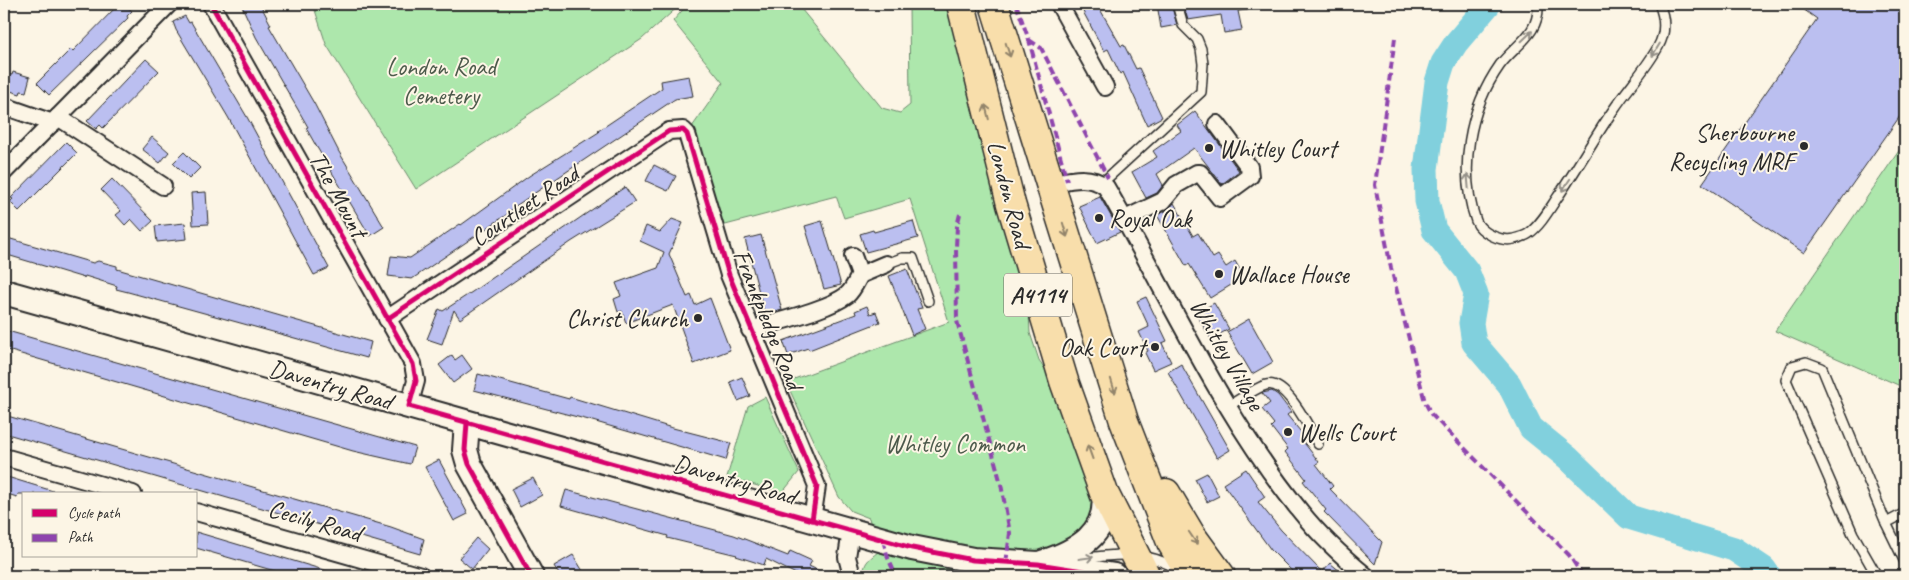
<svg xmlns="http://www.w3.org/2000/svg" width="1909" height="580" font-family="Caveat,sans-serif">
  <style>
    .green { fill: #ade7ac; stroke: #6c896c }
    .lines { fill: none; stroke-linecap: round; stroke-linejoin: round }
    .river { stroke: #81d0dd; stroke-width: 25 }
    .building { fill: #bbbff0; stroke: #2b2b2b }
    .lane-casing { stroke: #2b2b2b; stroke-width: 12 }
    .street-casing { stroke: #2b2b2b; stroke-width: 20 }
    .secondary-casing { stroke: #2b2b2b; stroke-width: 28 }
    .highway-casing { stroke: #2b2b2b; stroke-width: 31 }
    .lane { stroke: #fcf5e5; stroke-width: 9 }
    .street { stroke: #fcf5e5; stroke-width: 16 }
    .secondary { stroke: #fcf5e5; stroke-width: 24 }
    .highway { stroke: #f8deab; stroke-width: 28 }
    .quiet { stroke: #8e44ad; stroke-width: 4; stroke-dasharray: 8 4; stroke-linecap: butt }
    .cycleway-casing { stroke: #fcf5e5; stroke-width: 8 }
    .cycleway { stroke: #d6006c; stroke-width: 5 }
    .oneway { stroke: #949088 }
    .oneway2 { stroke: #92846b }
    .poi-dot { fill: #2b2b2b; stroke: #fcf5e5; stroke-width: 2 }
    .labels { text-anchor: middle; stroke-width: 4; stroke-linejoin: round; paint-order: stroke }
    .shield { fill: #fcf5e5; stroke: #6a6863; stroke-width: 1 }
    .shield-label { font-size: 24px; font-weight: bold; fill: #2b2b2b }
    .park-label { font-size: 25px; fill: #4c5a4b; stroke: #fcf5e5 }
    .poi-label { font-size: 25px; fill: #2b2b2b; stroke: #fcf5e5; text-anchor: start }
    .street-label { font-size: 25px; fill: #2b2b2b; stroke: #fcf5e5 }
  </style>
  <rect width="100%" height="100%" fill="#fcf5e5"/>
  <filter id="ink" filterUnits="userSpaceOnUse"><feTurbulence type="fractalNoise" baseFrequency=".02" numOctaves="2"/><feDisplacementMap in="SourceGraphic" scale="10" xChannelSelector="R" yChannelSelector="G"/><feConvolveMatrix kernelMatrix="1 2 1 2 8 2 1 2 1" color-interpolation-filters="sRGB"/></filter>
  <g filter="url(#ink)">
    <!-- green -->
    <g class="green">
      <polygon points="313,4 681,4 642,39 416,189 326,44"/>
      <path d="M 688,4 L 797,4 L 882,108 L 900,113 L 910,105 L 909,4 L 947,4 L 1002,210 L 1028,296 L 1030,333 L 1039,360 L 1057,387 L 1094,498 L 1093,515 L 1073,539 L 1060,576 L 864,576 C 863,563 868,560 878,552 L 869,518 L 851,511 L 839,497 L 786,382 L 949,322 L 910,199 L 844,218 L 836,196 L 714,228 L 687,134 L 723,83 L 673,21 Z"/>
      <polygon points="1905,142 1905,388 1775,331"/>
      <polygon points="765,397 799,472 782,493 727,477 748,406"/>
    </g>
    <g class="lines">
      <!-- river -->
      <polyline class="river" points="1489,4 1456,43 1443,63 1437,82 1426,169 1427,201 1434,230 1467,271 1476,294 1471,323 1474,343 1509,384 1531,428 1568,458 1629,517 1734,549 1764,569 1769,576"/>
    </g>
    <!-- building -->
    <g class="building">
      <polygon points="119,4 124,4 132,11 127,16 128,18 49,95 37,83 71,49 73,51"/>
      <polygon points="241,4 260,4 271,25 269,26 315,105 339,152 384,227 370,236 315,144 306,128 308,127 256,37"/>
      <polygon points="1079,4 1097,4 1121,46 1124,45 1136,69 1139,68 1162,117 1147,125 1123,72 1120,74 1108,49 1104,51"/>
      <polygon points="1157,4 1171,4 1177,25 1161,28"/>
      <polygon points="1183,4 1247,4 1248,10 1238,11 1242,30 1224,33 1221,15 1188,20"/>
      <polygon points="1796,4 1905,4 1905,109 1804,253 1702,184 1817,19"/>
      <polygon points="185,16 189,23 191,22 247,117 329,268 314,275 228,117 176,30 173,22"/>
      <polygon points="146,59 159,71 103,128 100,125 96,129 87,121"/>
      <polygon points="13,72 30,77 26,92 21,91 20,94 4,89 4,73 12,75"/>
      <polygon points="689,76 693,96 675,99 511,209 512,211 412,279 388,276 391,256 410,258 460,224 461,225 529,176 599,132 598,131 662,88 661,81"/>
      <polygon points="1195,111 1239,171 1222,184 1194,148 1157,174 1163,185 1157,193 1146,198 1132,172 1157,157 1153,151 1181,131 1177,125"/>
      <polygon points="152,137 169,152 160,163 142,149"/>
      <polygon points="66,142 77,153 19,211 10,202 13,199 11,198"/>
      <polygon points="184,152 200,168 189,179 173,163"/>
      <polygon points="654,165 676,176 668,191 646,181"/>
      <polygon points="112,179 153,221 142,231 131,219 125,225 116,215 121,211 101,190"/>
      <polygon points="625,187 635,202 571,242 460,319 454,310 442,344 427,339 439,309 443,311 472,292"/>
      <polygon points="206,192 208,224 193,225 191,193"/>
      <polygon points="1100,197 1120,232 1097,243 1079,206"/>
      <polygon points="1174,203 1193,236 1198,233 1213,258 1218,255 1226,267 1235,261 1244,277 1210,298 1189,264 1186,266 1157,215 1168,210"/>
      <polygon points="672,219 683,223 669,254 687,297 691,295 695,305 710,298 730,350 694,364 673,305 626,323 622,311 618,312 614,299 621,296 616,283 658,268 664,252 640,241 646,226 660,232"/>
      <polygon points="822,221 841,285 824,289 805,226"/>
      <polygon points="913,221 918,238 866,252 860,234 873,230 874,232"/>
      <polygon points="185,223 187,239 157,242 155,226"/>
      <polygon points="761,235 782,310 765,315 745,239"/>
      <polygon points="4,237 93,263 98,261 117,266 117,269 371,342 367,358 128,292 116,289 117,286 85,276 84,278 4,254"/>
      <polygon points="907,269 922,308 917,309 925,329 912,335 889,276"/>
      <polygon points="1146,297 1167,341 1162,343 1171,362 1153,370 1145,353 1148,351 1139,332 1149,327 1137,301"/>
      <polygon points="1214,303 1229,329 1211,339 1196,314"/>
      <polygon points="867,306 870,314 876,312 880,322 809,350 808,348 788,355 783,341 856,314 855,311"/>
      <polygon points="1249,319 1273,362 1252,374 1227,332"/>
      <polygon points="4,330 415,447 410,464 353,451 4,349"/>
      <polygon points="452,355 455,360 462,355 472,369 453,383 439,365"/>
      <polygon points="1181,364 1230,450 1217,458 1168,372"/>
      <polygon points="478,374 569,399 570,397 669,427 731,443 726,460 589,420 474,390"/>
      <polygon points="742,377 750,396 738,401 730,382"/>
      <polygon points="1272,391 1278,395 1291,412 1287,415 1305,437 1302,440 1319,462 1316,464 1333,486 1330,489 1382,542 1375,564 1324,512 1326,510 1303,481 1306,479 1285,452 1288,449 1271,427 1274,424 1262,409 1270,403 1262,393"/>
      <polygon points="4,415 391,527 424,539 420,554 4,433"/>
      <polygon points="439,460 468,514 454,521 425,467"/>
      <polygon points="1246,469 1265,497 1258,502 1281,530 1322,572 1330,563 1346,576 1297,576 1271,550 1223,484"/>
      <polygon points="1207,473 1219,496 1207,502 1195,479"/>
      <polygon points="4,476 53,491 53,494 18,494 17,497 4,493"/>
      <polygon points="533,478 542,495 520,507 511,489"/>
      <polygon points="566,490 734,535 788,556 790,551 812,561 809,566 830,576 800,576 766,559 764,565 736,556 737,555 667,538 668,536 561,506"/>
      <polygon points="196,532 334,573 334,576 292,576 196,548"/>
      <polygon points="476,538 488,549 472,569 459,558"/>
      <polygon points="573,555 586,576 560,576 554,566"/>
    </g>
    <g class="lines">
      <!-- lane casing -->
      <g class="lane-casing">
        <g id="lane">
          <path d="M 1538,4 C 1540,34 1516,44 1500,65 C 1469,109 1458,170 1476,221 C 1481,233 1501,242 1514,239 C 1518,238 1525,236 1528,234 C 1540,226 1549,210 1557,198 C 1577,169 1594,138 1614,109 C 1628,88 1646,69 1658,47 C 1666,33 1665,18 1659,4"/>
          <polyline points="1101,184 1201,92 1203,64 1201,49 1197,39 1183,25 1177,4"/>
          <polyline points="886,264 902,258 913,258 928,301"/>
          <path d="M 1228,406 C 1240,400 1253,389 1266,385 C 1286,379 1310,429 1318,444"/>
          <polyline points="1886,523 1905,513"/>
          <path d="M 1070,560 C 1109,555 1144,548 1179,570"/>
          <polyline points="1877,576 1853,534 1786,380 1792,366 1806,362 1822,368 1886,523 1905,562"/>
        </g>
      </g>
      <!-- street casing -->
      <g class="street-casing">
        <g id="street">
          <polyline points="211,4 413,364 416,381 409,406"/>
          <polyline points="1059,4 1105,87"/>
          <polyline points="4,106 53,123"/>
          <polyline points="58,117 163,186"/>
          <polyline points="4,172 169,4"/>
          <path d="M 1050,184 C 1070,180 1089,174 1106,187 C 1169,296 1221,414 1301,512 C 1320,536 1343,557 1366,576"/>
          <polyline points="1125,219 1163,201 1176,185 1197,173 1200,173 1220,198 1250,176 1249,167 1217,124"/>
          <polyline points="860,275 886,264"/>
          <polyline points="387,319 669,131 683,130 687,134 729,275 817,486 812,520"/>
          <path d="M 750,330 C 774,322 828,310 847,295 C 853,290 856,282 860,275 L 853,256"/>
          <polyline points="4,457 133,494"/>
          <polyline points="196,512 421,576"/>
          <polyline points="851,531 847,557 852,576"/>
        </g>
      </g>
      <!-- secondary casing -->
      <g class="secondary-casing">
        <g id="secondary">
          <polyline points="4,292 912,548 973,560 1038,564 1115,576"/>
          <polyline points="467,423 465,450 469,464 531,576"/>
          <path d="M 1042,563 C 1076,552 1110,534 1104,493"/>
        </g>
      </g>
      <!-- highway casing -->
      <g class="highway-casing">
        <g id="highway">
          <polyline points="961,4 1011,204 1064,381 1104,493 1146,576"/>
          <polyline points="994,4 1124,421 1171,542 1191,576"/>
          <polyline points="1166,493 1191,535 1221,576"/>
        </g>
      </g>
      <!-- lane -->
      <use href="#lane" class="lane"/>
      <!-- street -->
      <use href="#street" class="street"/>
      <!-- secondary -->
      <use href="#secondary" class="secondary"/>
      <!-- highway -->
      <use href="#highway" class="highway"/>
      <!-- quiet -->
      <g class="quiet">
        <polyline points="1016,4 1029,40 1067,181"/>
        <polyline points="1395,38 1375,185 1391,268 1425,402 1431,414 1569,555 1583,576"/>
        <polyline points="1029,40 1041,48 1108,178"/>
        <polyline points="960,214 957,226 956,247 957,321 1001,484 1010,533 1006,563"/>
        <polyline points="883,540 888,558 896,576"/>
      </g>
      <!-- cycleway casing -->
      <g class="cycleway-casing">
        <g id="cycleway">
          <polyline points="211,4 413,364 416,381 409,406 912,548 973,560 1038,564 1115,576"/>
          <polyline points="387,319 669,131 683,130 687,134 729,275 817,486 812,520"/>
          <polyline points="467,423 465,450 469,464 531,576"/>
        </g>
      </g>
      <!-- cycleway -->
      <use href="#cycleway" class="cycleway"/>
    </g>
    <!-- one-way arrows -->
    <defs><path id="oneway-shaft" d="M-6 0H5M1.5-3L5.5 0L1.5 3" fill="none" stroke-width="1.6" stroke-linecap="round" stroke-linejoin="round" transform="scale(1.25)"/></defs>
    <g class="oneway">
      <use href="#oneway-shaft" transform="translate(1527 36) rotate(-44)"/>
      <use href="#oneway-shaft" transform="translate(1656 50) rotate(121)"/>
      <use href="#oneway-shaft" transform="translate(1468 181) rotate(-95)"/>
      <use href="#oneway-shaft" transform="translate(1566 185) rotate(124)"/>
      <use href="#oneway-shaft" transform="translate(1086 558) rotate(-8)"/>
    </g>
    <g class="oneway2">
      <use href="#oneway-shaft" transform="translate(1008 50) rotate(72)"/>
      <use href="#oneway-shaft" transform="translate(987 112) rotate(-104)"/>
      <use href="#oneway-shaft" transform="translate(1065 230) rotate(73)"/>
      <use href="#oneway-shaft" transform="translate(1113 386) rotate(73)"/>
      <use href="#oneway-shaft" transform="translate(1090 452) rotate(-110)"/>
      <use href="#oneway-shaft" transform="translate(1193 538) rotate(56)"/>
    </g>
  </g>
  <!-- markers -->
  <g class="poi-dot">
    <circle cx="1804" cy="146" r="5"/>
    <circle cx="1209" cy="148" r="5"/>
    <circle cx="1099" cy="218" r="5"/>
    <circle cx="1219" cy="274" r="5"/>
    <circle cx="698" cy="318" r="5"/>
    <circle cx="1155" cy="347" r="5"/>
    <circle cx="1288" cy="432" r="5"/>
  </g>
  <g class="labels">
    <!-- shield labels -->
    <rect class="shield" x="1004" y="273.5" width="68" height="43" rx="4"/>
    <g class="shield-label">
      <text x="1038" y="303">A4114</text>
    </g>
    <!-- park labels -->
    <g class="park-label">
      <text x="441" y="75">London Road<tspan x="441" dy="29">Cemetery</tspan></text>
      <text x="955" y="452">Whitley Common</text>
    </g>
    <!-- poi labels -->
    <g class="poi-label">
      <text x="1794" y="141" text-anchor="end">Sherbourne<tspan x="1794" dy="29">Recycling MRF</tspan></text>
      <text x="1219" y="157">Whitley Court</text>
      <text x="1109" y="227">Royal Oak</text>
      <text x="1229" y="283">Wallace House</text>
      <text x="688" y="327" text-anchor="end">Christ Church</text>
      <text x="1145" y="356" text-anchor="end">Oak Court</text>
      <text x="1298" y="441">Wells Court</text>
    </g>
    <!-- street labels -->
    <g class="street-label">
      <text transform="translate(339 194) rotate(61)" y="9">The Mount</text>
      <text transform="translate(1010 194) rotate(75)" y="9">London Road</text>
      <text transform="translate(524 205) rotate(-34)" y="9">Courtleet Road</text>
      <text transform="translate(769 319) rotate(68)" y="9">Frankpledge Road</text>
      <text transform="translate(1228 354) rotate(60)" y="9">Whitley Village</text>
      <text transform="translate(331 384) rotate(16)" y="9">Daventry Road</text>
      <text transform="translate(735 479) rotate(16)" y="9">Daventry Road</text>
      <text transform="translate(315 520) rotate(16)" y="9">Cecily Road</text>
    </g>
  </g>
  <!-- margin -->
  <rect width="1909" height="580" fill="none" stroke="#fcf5e5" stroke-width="20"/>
  <rect x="10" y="10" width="1889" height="560" fill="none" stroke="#2b2b2b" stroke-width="2" filter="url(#ink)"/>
  <!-- legend -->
  <rect x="22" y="492" width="175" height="65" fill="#fcf5e5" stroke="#a8a49b"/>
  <rect x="32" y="509" width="25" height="8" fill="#d6006c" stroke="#a8a49b"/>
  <text x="68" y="518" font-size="15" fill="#2b2b2b">Cycle path</text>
  <rect x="32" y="534" width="25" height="8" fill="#8e44ad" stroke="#a8a49b"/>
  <text x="68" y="542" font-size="15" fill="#2b2b2b">Path</text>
</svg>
